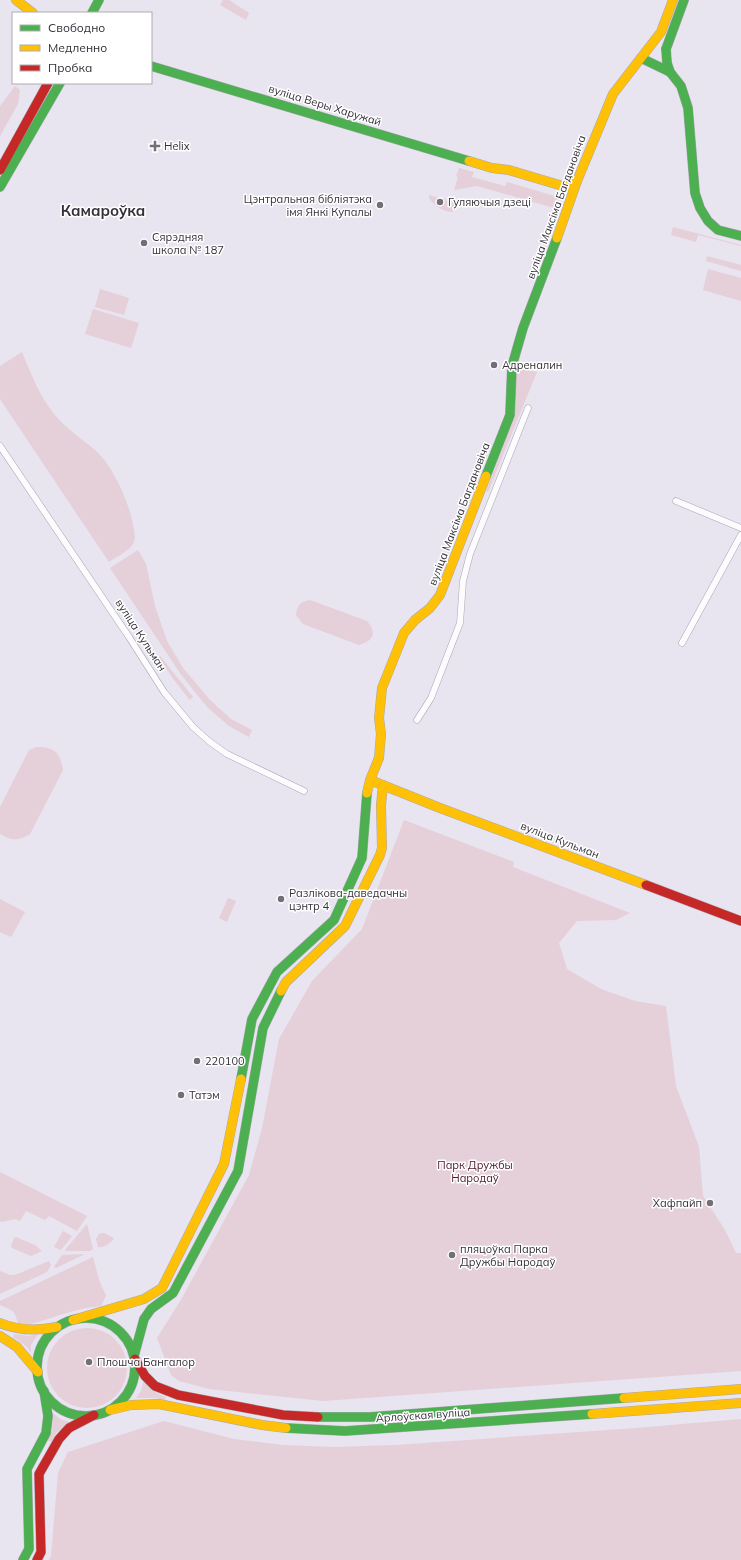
<svg xmlns="http://www.w3.org/2000/svg" width="741" height="1560" font-family="Mulish,sans-serif">
  <style>
    .green { fill: #e5cfd8 }
    .lines { fill: none; stroke-linecap: round; stroke-linejoin: round }
    .street-casing { stroke: #aaa8b1; stroke-width: 7 }
    .fast-casing { stroke: #aaa8b1; stroke-width: 10 }
    .slow-casing { stroke: #aaa8b1; stroke-width: 10 }
    .jam-casing { stroke: #aaa8b1; stroke-width: 10 }
    .street { stroke: #fcfbfd; stroke-width: 6 }
    .fast { stroke: #4caf50; stroke-width: 9 }
    .slow { stroke: #ffc107; stroke-width: 9 }
    .jam { stroke: #c62828; stroke-width: 9 }
    .poi-dot { fill: #726f78; stroke: #fff; stroke-width: 1.5 }
    .labels { text-anchor: middle; stroke-width: 3; stroke-linejoin: round; paint-order: stroke }
    .street-label { font-size: 11px; fill: #333038; stroke: #fff }
    .poi-label { font-size: 11px; fill: #333038; stroke: #fff; text-anchor: start }
    .park-label { font-size: 11px; fill: #4a1827; stroke: #fff }
    .district-label { font-size: 15px; font-weight: bold; fill: #333038; stroke: #fff }
  </style>
  <rect width="100%" height="100%" fill="#e8e4f0"/>
  <!-- green -->
  <g class="green">
    <polygon points="223,0 229,0 249,13 246,20 220,5"/>
    <polygon points="15,86 20,90 18,104 0,136 0,106"/>
    <polygon points="459,168 474,172 472,177 505,186 507,182 558,197 554,208 477,186 454,190 458,177 456,176"/>
    <path d="M 429,195 L 455,202 L 452,212 C 443,212 434,205 429,198 Z"/>
    <polygon points="673,227 741,245 741,246 698,235 696,242 671,235"/>
    <polygon points="707,256 741,265 741,271 706,261"/>
    <polygon points="708,269 741,278 741,301 703,290"/>
    <polygon points="100,289 129,298 124,315 95,307"/>
    <polygon points="93,309 139,323 131,348 85,334"/>
    <path d="M 22,352 C 31,374 39,395 54,414 C 66,429 81,438 95,450 C 112,465 127,498 132,520 C 133,527 137,537 133,544 C 130,550 115,558 109,562 L 0,399 L 0,366 Z"/>
    <polygon points="516,367 537,372 488,492 486,491 515,416"/>
    <polygon points="138,550 146,564 155,606 167,641 183,668 210,700 231,719 252,730 249,737 229,726 207,707 180,673 110,568"/>
    <path d="M 310,600 L 367,621 C 377,634 374,640 359,645 L 303,624 L 296,615 C 297,605 300,602 310,600 Z"/>
    <polygon points="160,656 193,697 190,700 174,680 159,658"/>
    <path d="M 37,747 C 55,747 60,753 63,770 L 30,834 C 17,841 13,841 0,834 L 0,807 L 29,750 Z"/>
    <polygon points="404,820 514,862 513,867 630,913 616,920 577,921 559,943 567,969 601,989 635,1001 666,1006 676,1086 699,1147 703,1196 725,1230 736,1253 741,1253 741,1371 323,1401 209,1389 179,1381 171,1375 157,1338 182,1298 249,1175 262,1128 279,1039 312,981 362,929"/>
    <polygon points="228,898 236,901 227,922 219,918"/>
    <polygon points="0,899 25,912 11,937 0,932"/>
    <polygon points="0,1172 87,1216 77,1231 49,1216 45,1220 26,1211 20,1221 15,1219 2,1222 0,1221"/>
    <polygon points="87,1224 93,1249 90,1251 66,1251 65,1250"/>
    <polygon points="63,1231 72,1236 61,1250 54,1247"/>
    <path d="M 104,1233 L 114,1238 C 111,1243 104,1248 98,1247 L 96,1239 L 99,1234 Z"/>
    <polygon points="16,1237 37,1246 37,1247 42,1251 31,1256 12,1248 11,1246 14,1238"/>
    <polygon points="85,1254 56,1268 54,1267 62,1255"/>
    <path d="M 93,1257 L 99,1280 L 106,1296 L 101,1306 C 73,1308 47,1321 19,1327 C 14,1309 15,1312 0,1305 L 0,1301 Z"/>
    <polygon points="49,1261 51,1265 47,1272 0,1294 0,1271 10,1275 15,1275"/>
    <circle cx="87" cy="1368" r="40"/>
    <polygon points="14,1334 29,1336 38,1334 31,1345 31,1353 26,1346 13,1337"/>
    <path d="M 144,1380 C 151,1389 156,1394 166,1397 L 165,1400 L 155,1398 L 136,1398 L 141,1391 Z"/>
    <polygon points="53,1413 60,1419 72,1423 57,1432 51,1442 47,1440 52,1430"/>
    <polygon points="741,1419 741,1560 49,1560 51,1556 58,1473 68,1452 164,1421 234,1439 283,1445 333,1447 396,1445 636,1428"/>
  </g>
  <g class="lines">
    <!-- street casing -->
    <g class="street-casing">
      <g id="street">
        <polyline points="0,446 129,637 164,692 193,727 210,742 227,754 304,791"/>
        <polyline points="676,501 741,528"/>
        <polyline points="682,643 741,535"/>
        <polyline points="417,720 431,698 460,623 463,581 470,554 528,408"/>
      </g>
    </g>
    <!-- fast casing -->
    <g class="fast-casing">
      <g id="fast">
        <polyline points="92,13 99,0"/>
        <polyline points="666,49 667,63 670,72 681,86 688,108 695,193 700,208 708,221 718,230 741,236"/>
        <polyline points="666,49 684,0"/>
        <polyline points="641,58 670,72"/>
        <polyline points="151,66 469,161"/>
        <polyline points="0,187 60,83"/>
        <polyline points="486,476 510,415 512,366 523,328 557,238"/>
        <polyline points="241,1079 252,1019 277,972 334,920 362,858 367,793"/>
        <circle cx="86" cy="1367" r="49"/>
        <polyline points="134,1356 144,1319 151,1309 173,1293 238,1171 263,1028 281,991"/>
        <polyline points="318,1417 370,1417 624,1398"/>
        <polyline points="286,1428 345,1431 592,1414"/>
        <polyline points="23,1560 29,1549 27,1469 46,1433 48,1416 44,1391"/>
      </g>
    </g>
    <!-- slow casing -->
    <g class="slow-casing">
      <g id="slow">
        <polyline points="16,0 33,13"/>
        <polyline points="469,161 492,168 509,170 566,187 577,181"/>
        <polyline points="557,238 577,181 613,94 661,32 673,0"/>
        <polyline points="370,780 440,808 646,885"/>
        <polyline points="367,793 370,780 379,758 381,734 379,718 382,688 404,633 415,620 430,608 440,595 486,476"/>
        <polyline points="281,991 286,982 345,926 380,855 382,848 381,805 383,785"/>
        <polyline points="73,1320 144,1299 162,1288 224,1164 241,1079"/>
        <path d="M 0,1323 C 19,1331 37,1331 57,1327"/>
        <polyline points="0,1336 17,1347 38,1372"/>
        <polyline points="624,1398 741,1389"/>
        <polyline points="110,1410 131,1405 159,1404 262,1425 286,1428"/>
        <polyline points="592,1414 741,1403"/>
      </g>
    </g>
    <!-- jam casing -->
    <g class="jam-casing">
      <g id="jam">
        <polyline points="0,170 48,83"/>
        <polyline points="646,885 741,921"/>
        <polyline points="135,1359 145,1376 155,1386 178,1395 283,1415 318,1417"/>
        <polyline points="37,1560 41,1552 39,1474 59,1439 69,1428 94,1415"/>
      </g>
    </g>
    <!-- street -->
    <use href="#street" class="street"/>
    <!-- fast -->
    <use href="#fast" class="fast"/>
    <!-- slow -->
    <use href="#slow" class="slow"/>
    <!-- jam -->
    <use href="#jam" class="jam"/>
  </g>
  <!-- markers -->
  <g class="poi-dot">
    <path d="M153 140h4v4h4v4h-4v4h-4v-4h-4v-4h4z"/>
    <circle cx="440" cy="202" r="4"/>
    <circle cx="380" cy="205" r="4"/>
    <circle cx="144" cy="243" r="4"/>
    <circle cx="494" cy="365" r="4"/>
    <circle cx="281" cy="899" r="4"/>
    <circle cx="197" cy="1061" r="4"/>
    <circle cx="181" cy="1095" r="4"/>
    <circle cx="710" cy="1203" r="4"/>
    <circle cx="452" cy="1255" r="4"/>
    <circle cx="89" cy="1362" r="4"/>
  </g>
  <g class="labels">
    <!-- street labels -->
    <g class="street-label">
      <text transform="translate(325 105) rotate(17)" y="4">вуліца Веры Харужай</text>
      <text transform="translate(556 207) rotate(-70)" y="4">вуліца Максіма Багдановіча</text>
      <text transform="translate(459 514) rotate(-69)" y="4">вуліца Максіма Багдановіча</text>
      <text transform="translate(141 635) rotate(57)" y="4">вуліца Кульман</text>
      <text transform="translate(560 840) rotate(21)" y="4">вуліца Кульман</text>
      <text transform="translate(423 1415) rotate(-4)" y="4">Арлоўская вуліца</text>
    </g>
    <!-- poi labels -->
    <g class="poi-label">
      <text x="164" y="150">Helix</text>
      <text x="372" y="203" text-anchor="end">Цэнтральная бібліятэка<tspan x="372" dy="13">імя Янкі Купалы</tspan></text>
      <text x="448" y="206">Гуляючыя дзеці</text>
      <text x="152" y="241">Сярэдняя<tspan x="152" dy="13">школа № 187</tspan></text>
      <text x="502" y="369">Адреналин</text>
      <text x="289" y="897">Разлікова-даведачны<tspan x="289" dy="13">цэнтр 4</tspan></text>
      <text x="205" y="1065">220100</text>
      <text x="189" y="1099">Татэм</text>
      <text x="702" y="1207" text-anchor="end">Хафпайп</text>
      <text x="460" y="1253">пляцоўка Парка<tspan x="460" dy="13">Дружбы Народаў</tspan></text>
      <text x="97" y="1366">Плошча Бангалор</text>
    </g>
    <!-- park labels -->
    <g class="park-label">
      <text x="475" y="1169">Парк Дружбы<tspan x="475" dy="13">Народаў</tspan></text>
    </g>
    <!-- district labels -->
    <g class="district-label">
      <text x="103" y="216">Камароўка</text>
    </g>
  </g>
  <!-- legend -->
  <rect x="12" y="12" width="140" height="72" fill="#ffffff" stroke="#adacaf"/>
  <rect x="20" y="25" width="20" height="6" fill="#4caf50" stroke="#adacaf"/>
  <text x="48" y="32" font-size="12" fill="#333038">Свободно</text>
  <rect x="20" y="45" width="20" height="6" fill="#ffc107" stroke="#adacaf"/>
  <text x="48" y="52" font-size="12" fill="#333038">Медленно</text>
  <rect x="20" y="65" width="20" height="6" fill="#c62828" stroke="#adacaf"/>
  <text x="48" y="72" font-size="12" fill="#333038">Пробка</text>
</svg>
